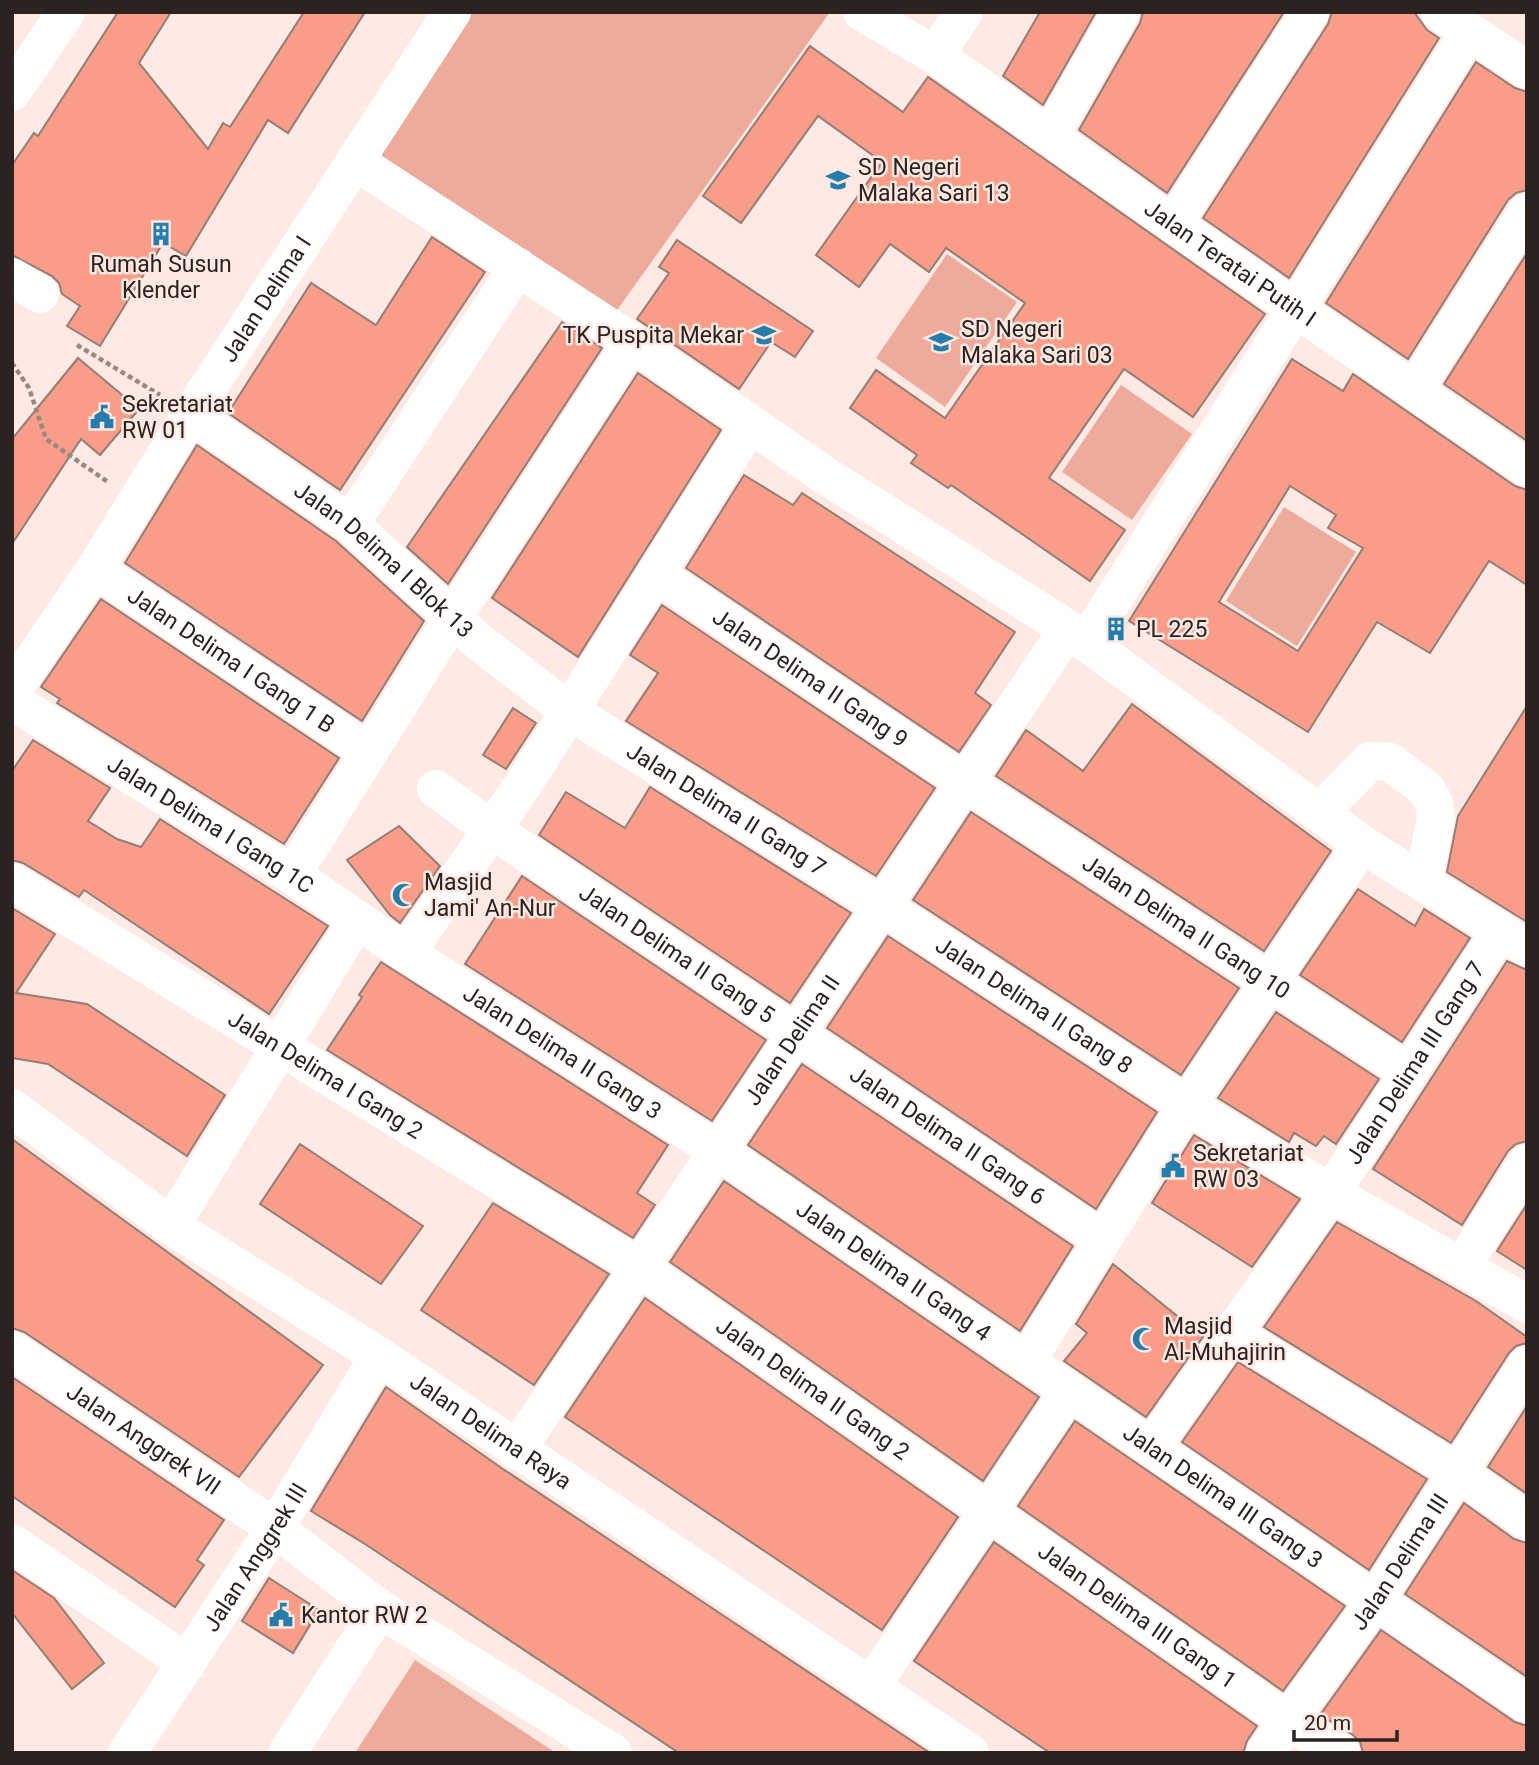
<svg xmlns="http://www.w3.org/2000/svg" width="1539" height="1765" font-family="Roboto,sans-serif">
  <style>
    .green { fill: #eeab9b }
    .building { fill: #f99d88; stroke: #947c77; stroke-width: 2; fill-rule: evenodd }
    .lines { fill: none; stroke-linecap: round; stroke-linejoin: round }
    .path { stroke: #988884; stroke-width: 4.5; stroke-dasharray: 5 3.5; stroke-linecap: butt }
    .minor { stroke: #fff; stroke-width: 38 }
    .labels { text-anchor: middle; stroke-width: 5; stroke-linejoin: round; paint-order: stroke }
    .poi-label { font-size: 23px; fill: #2c2220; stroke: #fee9e3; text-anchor: start }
    .street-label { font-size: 23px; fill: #2c2220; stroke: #fee9e3 }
  </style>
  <rect width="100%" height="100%" fill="#fee9e3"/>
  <!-- green -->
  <g class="green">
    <polygon points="471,12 830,12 610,320 375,163"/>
    <polygon points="947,254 1017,302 945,407 876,358"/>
    <polygon points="1121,385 1192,434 1132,520 1062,472"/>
    <polygon points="1284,507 1356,552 1297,646 1226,601"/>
    <polygon points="415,1660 556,1753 355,1753"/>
  </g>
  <!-- building -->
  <g class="building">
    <polygon points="118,12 171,12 139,63 208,149 223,123 230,127 304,12 365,12 288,133 268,120 186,256 163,243 100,346 67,326 80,306 62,294 59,283 52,276 12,255 12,165 34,133 38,136"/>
    <polygon points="1040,12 1096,12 1043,105 1003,76"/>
    <polygon points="1143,12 1284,12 1167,193 1079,130 1140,23"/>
    <polygon points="1332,12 1414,12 1427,30 1439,38 1289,278 1203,218 1328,24"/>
    <polygon points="810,46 903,112 928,77 1265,314 1193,417 1124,369 1049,478 1125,530 1090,581 951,485 948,488 911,463 917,455 850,408 876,370 945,418 1025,303 946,248 929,272 890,244 859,287 816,255 882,162 818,116 741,223 703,196"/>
    <polygon points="1476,62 1515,88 1527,92 1527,190 1516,193 1508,200 1408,359 1326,303"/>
    <polygon points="432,237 485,272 340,490 228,413 311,283 376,325"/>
    <polygon points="677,240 813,331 795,357 771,342 739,389 637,319 669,273 659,267"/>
    <polygon points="1527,253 1527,441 1444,384"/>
    <polygon points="562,322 602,348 448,584 407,547"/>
    <polygon points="78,358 139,409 100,455 81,439 12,544 12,439"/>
    <path d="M 1292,359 L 1343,391 L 1353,374 L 1515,486 L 1527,490 L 1527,585 L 1489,561 L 1430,653 L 1377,622 L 1308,732 L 1129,621 ZM 1290,486 L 1336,515 L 1328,528 L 1363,548 L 1298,651 L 1219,602 Z"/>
    <polygon points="638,373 721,430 578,657 492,598"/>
    <polygon points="197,445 336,541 424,621 362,721 125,563"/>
    <polygon points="744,475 793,505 802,493 1015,632 975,693 991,705 959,752 686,568"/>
    <polygon points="101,599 339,758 284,844 57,703 60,699 41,687"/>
    <polygon points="662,605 935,788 876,876 626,721 658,673 630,655"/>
    <polygon points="1132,704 1331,851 1264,951 996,776 1026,730 1083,771"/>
    <polygon points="1527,706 1527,922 1447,872 1458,816"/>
    <polygon points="513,708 536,723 506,769 483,755"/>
    <polygon points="33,740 110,788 88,821 117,839 141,847 160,819 328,926 269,1014 84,890 79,897 23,863 12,860 12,771"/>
    <polygon points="650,787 851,913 790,1003 539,835 566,792 625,828"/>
    <polygon points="971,812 1239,988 1181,1075 913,900"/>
    <polygon points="399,826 440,866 400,923 390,915 347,860"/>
    <polygon points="522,876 766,1040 712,1121 465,964"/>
    <polygon points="1358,889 1415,926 1424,909 1470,938 1402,1042 1300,975"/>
    <polygon points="12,908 55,934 16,993 87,1004 225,1095 187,1156 48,1064 12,1058"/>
    <polygon points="888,936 1157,1112 1096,1209 827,1028"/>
    <polygon points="1507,961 1527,970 1527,1141 1516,1144 1508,1151 1462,1225 1373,1169"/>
    <polygon points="381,962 668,1145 637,1193 655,1205 633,1238 327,1050 362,997 359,995"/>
    <polygon points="1276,1012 1379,1079 1336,1144 1324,1136 1316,1146 1294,1133 1289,1142 1218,1098"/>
    <polygon points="802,1064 1073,1246 1020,1331 748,1145"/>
    <polygon points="1194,1135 1300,1199 1252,1267 1152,1203"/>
    <polygon points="12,1139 323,1365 239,1477 24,1332 12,1328"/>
    <polygon points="300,1144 423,1226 381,1284 260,1204"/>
    <polygon points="724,1181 1039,1397 983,1481 670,1262"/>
    <polygon points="493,1203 609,1274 534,1385 421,1310"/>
    <polygon points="1527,1204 1527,1270 1497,1251"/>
    <polygon points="1337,1222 1476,1301 1527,1337 1527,1343 1516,1346 1509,1353 1451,1443 1264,1327"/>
    <polygon points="1113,1264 1203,1337 1146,1417 1064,1361 1087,1333 1076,1324"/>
    <polygon points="645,1298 958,1517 882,1630 565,1417"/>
    <polygon points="1238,1362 1427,1479 1369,1570 1182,1442"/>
    <polygon points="12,1377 224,1520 197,1560 204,1565 175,1607 12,1496"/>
    <polygon points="386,1387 503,1469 930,1753 679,1753 365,1544 311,1511"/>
    <polygon points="1527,1406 1527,1494 1488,1467"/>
    <polygon points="1075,1421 1345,1606 1283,1691 1018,1506"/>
    <polygon points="1464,1503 1514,1539 1527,1543 1527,1677 1405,1594"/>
    <polygon points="994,1542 1257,1726 1247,1741 1243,1753 1050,1753 914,1661"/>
    <polygon points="12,1570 54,1598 104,1663 72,1689 12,1613"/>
    <polygon points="269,1578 319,1610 293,1653 242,1621"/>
    <polygon points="1381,1630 1515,1722 1527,1726 1527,1753 1363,1753 1360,1742 1353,1735 1320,1715"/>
  </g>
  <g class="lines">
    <!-- path -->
    <g class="path">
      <polyline points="77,345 160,395"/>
      <polyline points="12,363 29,388 46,439 108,482"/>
    </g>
    <!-- minor -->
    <g class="minor">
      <path id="s1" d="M 862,12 L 935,55 L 1173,224 L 1527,468"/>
      <polyline points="1440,12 1527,70"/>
      <polyline points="935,55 964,12"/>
      <polyline points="12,92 66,12"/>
      <polyline points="1050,136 1121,12"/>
      <polyline points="355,161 632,342 823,474 1068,629 1362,844 1527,948"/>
      <polyline points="1173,224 1310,12"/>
      <polyline points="12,277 40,294"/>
      <polyline points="1414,391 1527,212"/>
      <path id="s2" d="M 191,414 L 350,524 L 479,642 L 569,711 L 882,906 L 1187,1105 L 1331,1193 L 1527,1304"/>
      <polyline points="350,524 518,267"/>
      <path id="s3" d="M 95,569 L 369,752"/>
      <path id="s4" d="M 656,574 L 965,782 L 1408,1072"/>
      <polyline points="1086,643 1469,32"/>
      <path id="s5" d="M 12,691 L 95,569 L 191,414 L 452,12"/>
      <path id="s6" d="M 12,701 L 292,875 L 406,953 L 717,1150 L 1527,1704"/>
      <path id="s7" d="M 436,789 L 491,829 L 1101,1238"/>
      <polyline points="1319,813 1370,761 1390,762 1426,789 1434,803 1436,818 1423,882"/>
      <polyline points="292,875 454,616 632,342"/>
      <path id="s8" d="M 12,882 L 639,1267 L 1288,1721 L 1341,1753"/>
      <polyline points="406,953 525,782 750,424"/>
      <path id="s9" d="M 12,1108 L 171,1226 L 379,1356 L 970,1753"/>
      <polyline points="171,1226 357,920"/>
      <polyline points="1462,1266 1527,1163"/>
      <polyline points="1234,1334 1457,1472 1527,1521"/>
      <path id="s10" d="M 12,1350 L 275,1528 L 380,1609 L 613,1753"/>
      <polyline points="1026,1362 1187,1105 1362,844"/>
      <path id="s11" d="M 1151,1448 L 1331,1193 L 1500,931"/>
      <path id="s12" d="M 516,1451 L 1068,629"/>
      <polyline points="12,1543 187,1663"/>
      <polyline points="870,1688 1069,1391"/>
      <path id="s13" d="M 127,1753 L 275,1528 L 379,1356"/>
      <polyline points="287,1753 380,1609"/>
      <path id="s14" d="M 1265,1753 L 1375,1601 L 1527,1365"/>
    </g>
  </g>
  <!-- icons -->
  <defs>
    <g id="school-bare" transform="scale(1.89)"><path d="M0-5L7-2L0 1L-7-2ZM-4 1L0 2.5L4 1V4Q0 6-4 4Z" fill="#247dac" stroke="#fee9e3" stroke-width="2.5" paint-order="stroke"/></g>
    <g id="building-bare" transform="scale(1.89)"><path d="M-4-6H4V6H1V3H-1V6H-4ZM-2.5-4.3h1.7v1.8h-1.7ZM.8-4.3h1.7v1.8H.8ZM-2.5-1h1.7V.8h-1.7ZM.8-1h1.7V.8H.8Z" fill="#247dac" stroke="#fee9e3" stroke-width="2.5" paint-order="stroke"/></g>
    <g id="civic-bare" transform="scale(1.89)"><path d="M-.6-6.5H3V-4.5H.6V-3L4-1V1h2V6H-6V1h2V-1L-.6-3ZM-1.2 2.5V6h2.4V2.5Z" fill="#247dac" stroke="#fee9e3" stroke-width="2.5" paint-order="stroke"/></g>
    <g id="mosque-bare" transform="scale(1.89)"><path d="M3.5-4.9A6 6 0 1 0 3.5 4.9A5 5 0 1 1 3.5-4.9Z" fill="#247dac" stroke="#fee9e3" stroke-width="2.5" paint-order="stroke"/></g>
  </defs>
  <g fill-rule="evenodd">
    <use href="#school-bare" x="838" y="180"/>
    <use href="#building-bare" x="161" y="234"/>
    <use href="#school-bare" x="764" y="335"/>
    <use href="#school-bare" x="941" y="342"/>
    <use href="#civic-bare" x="102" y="417"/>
    <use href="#building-bare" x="1116" y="629"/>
    <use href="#mosque-bare" x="404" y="895"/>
    <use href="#civic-bare" x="1173" y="1166"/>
    <use href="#mosque-bare" x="1144" y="1339"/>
    <use href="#civic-bare" x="281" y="1615"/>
  </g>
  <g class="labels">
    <!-- poi labels -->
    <g class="poi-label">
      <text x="858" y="175">SD Negeri<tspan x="858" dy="26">Malaka Sari 13</tspan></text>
      <text x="161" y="272" text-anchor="middle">Rumah Susun<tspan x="161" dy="26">Klender</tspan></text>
      <text x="961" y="337">SD Negeri<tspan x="961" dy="26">Malaka Sari 03</tspan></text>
      <text x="744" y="343" text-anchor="end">TK Puspita Mekar</text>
      <text x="122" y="412">Sekretariat<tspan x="122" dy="26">RW 01</tspan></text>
      <text x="1136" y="637">PL 225</text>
      <text x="424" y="890">Masjid<tspan x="424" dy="26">Jami' An-Nur</tspan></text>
      <text x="1193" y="1161">Sekretariat<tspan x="1193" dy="26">RW 03</tspan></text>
      <text x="1164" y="1334">Masjid<tspan x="1164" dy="26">Al-Muhajirin</tspan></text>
      <text x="301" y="1623">Kantor RW 2</text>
    </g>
    <!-- street labels -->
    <g class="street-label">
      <text dy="8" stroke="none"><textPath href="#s1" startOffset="446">Jalan Teratai Putih I</textPath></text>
      <text dy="8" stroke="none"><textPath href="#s5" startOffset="467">Jalan Delima I</textPath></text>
      <text dy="8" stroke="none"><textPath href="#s2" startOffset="242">Jalan Delima I Blok 13</textPath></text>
      <text dy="8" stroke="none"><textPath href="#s3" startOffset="164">Jalan Delima I Gang 1 B</textPath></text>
      <text dy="8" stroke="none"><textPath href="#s4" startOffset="186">Jalan Delima II Gang 9</textPath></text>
      <text dy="8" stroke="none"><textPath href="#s2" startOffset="667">Jalan Delima II Gang 7</textPath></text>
      <text dy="8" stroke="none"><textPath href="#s6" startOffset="234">Jalan Delima I Gang 1C</textPath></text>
      <text dy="8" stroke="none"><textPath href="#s4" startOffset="637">Jalan Delima II Gang 10</textPath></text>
      <text dy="8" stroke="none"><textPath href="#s7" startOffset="292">Jalan Delima II Gang 5</textPath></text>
      <text dy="8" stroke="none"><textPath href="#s2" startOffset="1032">Jalan Delima II Gang 8</textPath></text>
      <text dy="8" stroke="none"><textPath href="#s12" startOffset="495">Jalan Delima II</textPath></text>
      <text dy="8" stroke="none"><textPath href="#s6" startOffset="653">Jalan Delima II Gang 3</textPath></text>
      <text dy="8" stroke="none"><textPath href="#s11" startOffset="467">Jalan Delima III Gang 7</textPath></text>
      <text dy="8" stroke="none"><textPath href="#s8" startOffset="368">Jalan Delima I Gang 2</textPath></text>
      <text dy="8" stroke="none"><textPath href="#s7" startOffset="618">Jalan Delima II Gang 6</textPath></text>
      <text dy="8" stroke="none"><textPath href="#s6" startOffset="1050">Jalan Delima II Gang 4</textPath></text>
      <text dy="8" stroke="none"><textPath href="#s8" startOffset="948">Jalan Delima II Gang 2</textPath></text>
      <text dy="8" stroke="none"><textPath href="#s9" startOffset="578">Jalan Delima Raya</textPath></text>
      <text dy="8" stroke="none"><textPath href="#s10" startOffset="159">Jalan Anggrek VII</textPath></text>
      <text dy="8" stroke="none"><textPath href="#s6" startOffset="1449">Jalan Delima III Gang 3</textPath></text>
      <text dy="8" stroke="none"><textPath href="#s13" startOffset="234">Jalan Anggrek III</textPath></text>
      <text dy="8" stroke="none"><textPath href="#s14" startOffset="234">Jalan Delima III</textPath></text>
      <text dy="8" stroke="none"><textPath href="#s8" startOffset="1344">Jalan Delima III Gang 1</textPath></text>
    </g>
  </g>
  <!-- border -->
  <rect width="1539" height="1765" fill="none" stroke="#2c2220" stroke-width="28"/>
  <!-- scale -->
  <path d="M1294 1730v10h103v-10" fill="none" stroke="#2c2220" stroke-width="3.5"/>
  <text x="1304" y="1730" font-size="21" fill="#2c2220" stroke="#fee9e3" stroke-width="5" paint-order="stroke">20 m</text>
</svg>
